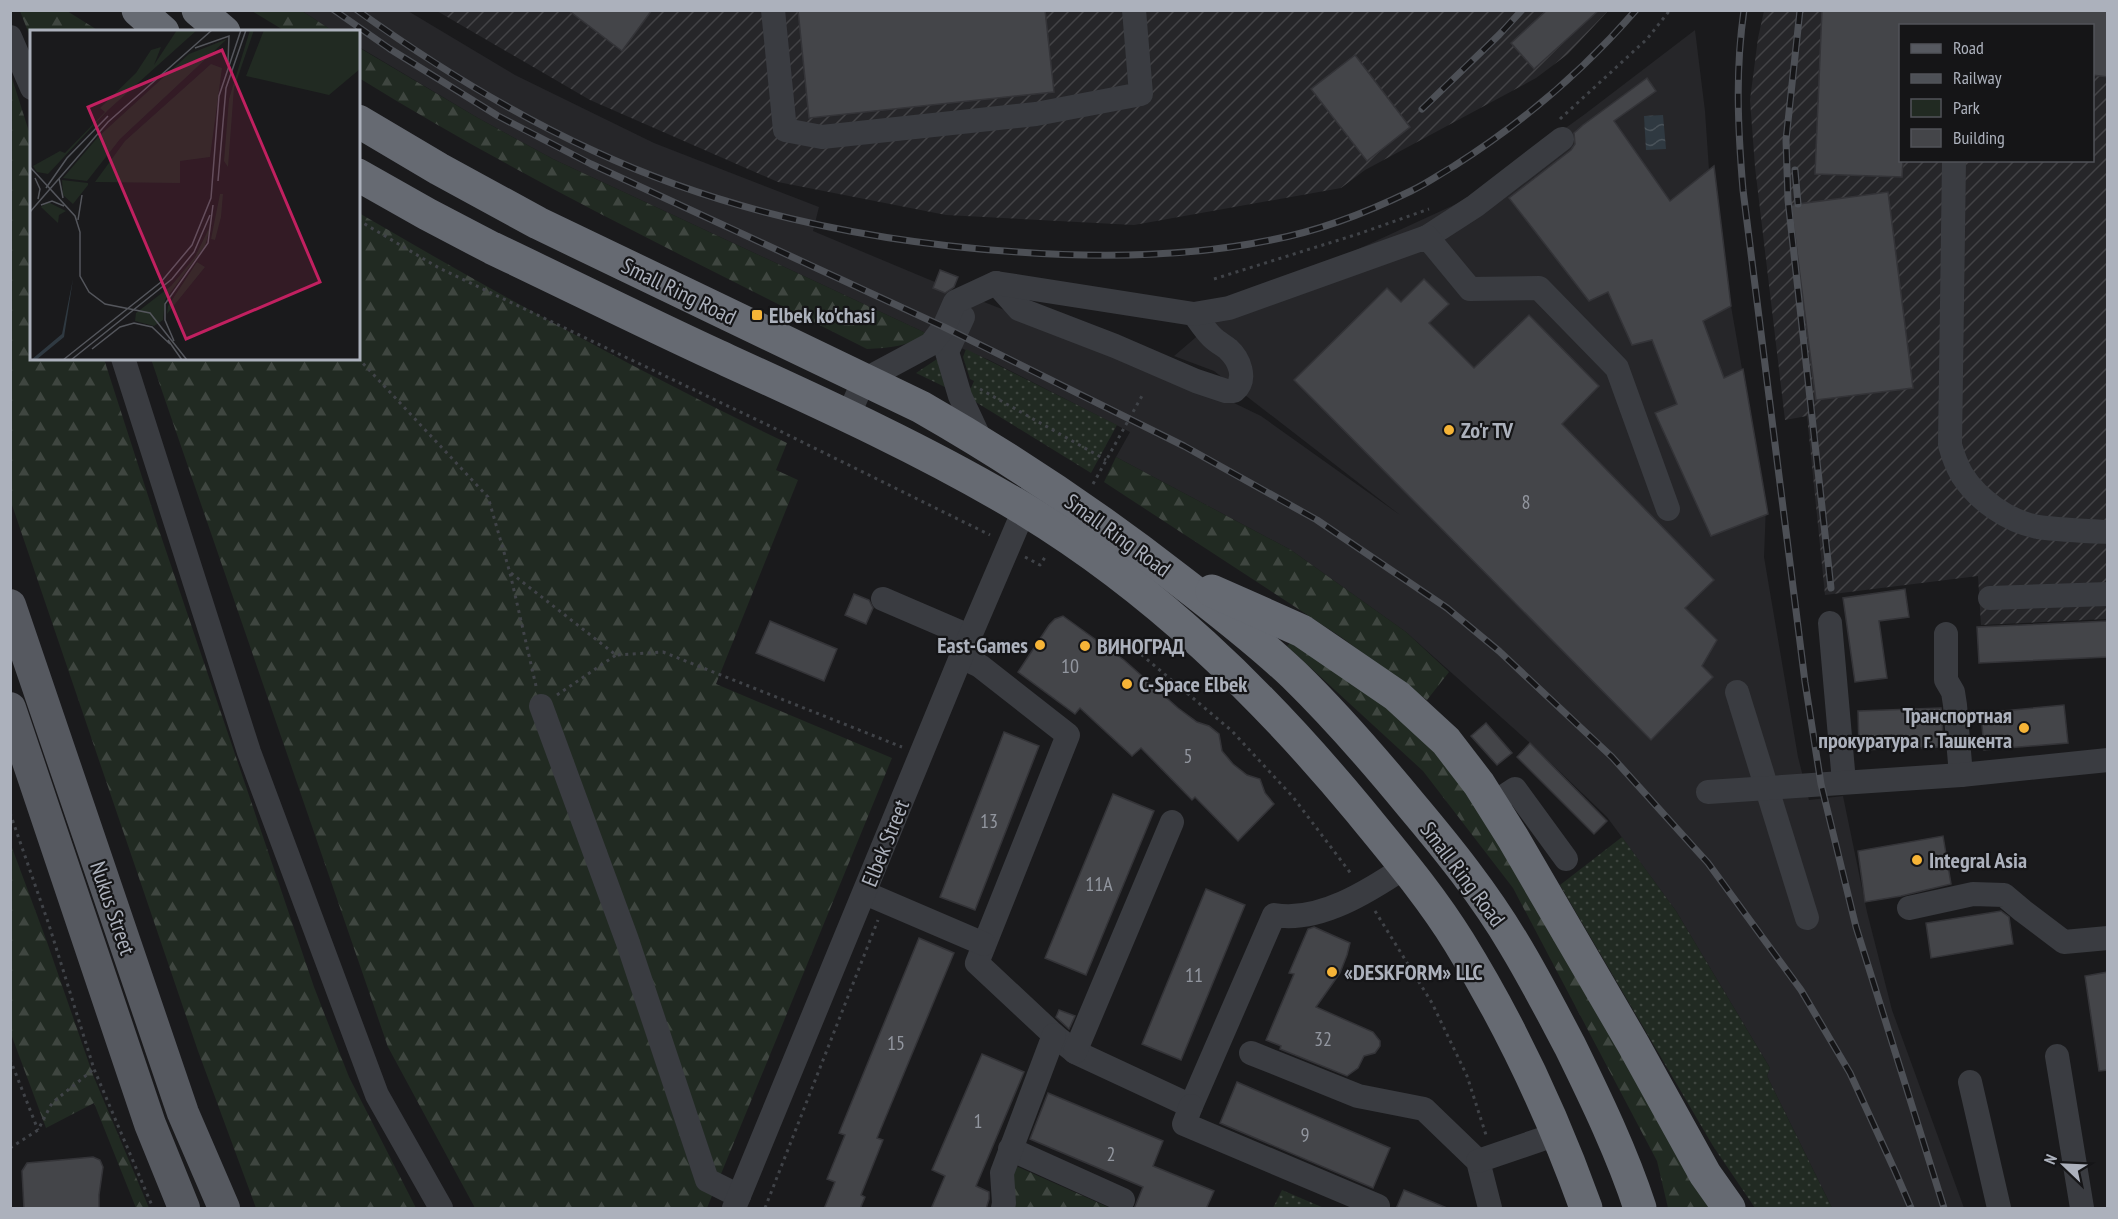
<svg xmlns="http://www.w3.org/2000/svg" width="2118" height="1219" font-family="'PT Sans Narrow',sans-serif">
  <style>
    .built { fill: #262629 }
    .industrial { fill: url(#industrial-furrows); fill-rule: evenodd }
    .green { fill: url(#green-dots) }
    .forest { fill: url(#forest-firs) }
    .water { fill: url(#water-waves) }
    .building { fill: #444549; stroke: #343438; stroke-width: 1.5 }
    .lines { fill: none; stroke-linecap: round; stroke-linejoin: round }
    .path { stroke: #404348; stroke-width: 3; stroke-dasharray: 3 4.5; stroke-linecap: butt }
    .minor { stroke: #3a3c41; stroke-width: 24 }
    .major { stroke: #565960; stroke-width: 32 }
    .highway { stroke: #666a72; stroke-width: 33 }
    .rail-casing { stroke: #4d5056; stroke-width: 7 }
    .rail { stroke: #151517; stroke-width: 4.5; stroke-dasharray: 14; stroke-linecap: butt }
    .poi-dot { fill: #f6b437; stroke: #151517; stroke-width: 2 }
    .labels { text-anchor: middle; stroke-width: 4.5; stroke-linejoin: round; paint-order: stroke }
    .number-label { font-size: 20px; fill: #92969f }
    .street-label { font-size: 22px; fill: #acb1bc; stroke: #151517 }
    .poi-label { font-size: 22px; font-weight: bold; fill: #acb1bc; stroke: #151517; text-anchor: start }
    .inset-road { fill: none; stroke: #54565c; stroke-width: 1.5 }
    .view { fill: #c12060; fill-opacity: 0.15; stroke: #c12060; stroke-width: 3 }
    .inset-edge { fill: none; stroke: #acb1bc; stroke-width: 3 }
  </style>
  <defs>
    <pattern id="industrial-furrows" width="10" height="10" patternUnits="userSpaceOnUse" patternTransform="scale(1.5)"><rect width="10" height="10" fill="#262629"/><path d="M-1 1l2-2M0 10L10 0M9 11l2-2" fill="none" stroke="#434346"/></pattern>
    <pattern id="green-dots" width="8" height="8" patternUnits="userSpaceOnUse" patternTransform="scale(1.5)"><rect width="8" height="8" fill="#212a22"/><path d="M2 2h.1M6 6h.1" fill="none" stroke="#3f4640" stroke-width="1.8" stroke-linecap="round"/></pattern>
    <pattern id="forest-firs" width="22" height="20" patternUnits="userSpaceOnUse" patternTransform="scale(1.5)"><rect width="22" height="20" fill="#212a22"/><path d="M5 1l3.5 6h-7zM16 11l3.5 6h-7z" fill="#3f4640"/></pattern>
    <pattern id="water-waves" width="16" height="10" patternUnits="userSpaceOnUse" patternTransform="scale(1.5)"><rect width="16" height="10" fill="#2f3941"/><path d="M0 5q4-4 8 0t8 0" fill="none" stroke="#4a535a"/></pattern>
  </defs>
  <rect width="100%" height="100%" fill="#1a1a1c"/>
  <!-- built -->
  <polygon class="built" points="302,11 408,11 515,75 654,143 819,207 813,231 966,295 1201,387 1261,416 1400,515 1214,371 1174,356 1230,308 1467,199 1585,114 1695,30 1705,111 1714,243 1731,306 1766,506 1764,557 1798,757 1809,800 1843,796 1867,912 1892,1010 1964,1208 1832,1208 1767,1076 1770,1068 1676,911 1607,817 1530,743 1406,632 1291,550 1116,457 1130,432 989,360 928,334 553,159 478,118 359,47 358,32 333,31"/>
  <!-- industrial -->
  <g class="industrial">
    <polygon points="437,11 1608,11 1568,54 1536,78 1365,170 1341,188 1134,225 946,215 778,182 590,100"/>
    <path d="M 1764,11 L 2107,11 L 2107,619 L 1981,625 L 1978,576 L 1825,595 L 1807,416 L 1785,420 L 1755,167 L 1750,100 L 1758,38 ZM 1900,26 L 2092,26 L 2092,160 L 1900,160 Z"/>
  </g>
  <!-- green -->
  <g class="green">
    <polygon points="966,349 1117,425 1091,473 974,401 965,384 971,388 974,381 970,379 963,357"/>
    <polygon points="940,357 949,389 916,373"/>
    <polygon points="1622,837 1676,911 1770,1068 1767,1076 1832,1208 1755,1208 1713,1146 1560,885"/>
    <polygon points="1282,1190 1324,1208 1273,1208"/>
  </g>
  <!-- forest -->
  <g class="forest">
    <polygon points="20,11 67,11 99,31 32,32 31,39"/>
    <polygon points="252,11 302,11 333,31 285,31"/>
    <path d="M 358,47 L 478,118 L 553,159 L 928,334 C 908,346 890,348 867,349 C 696,262 522,179 359,78 Z"/>
    <polygon points="11,75 31,138 32,358 104,359 161,536 314,987 349,1077 416,1208 256,1208 198,1051 11,502"/>
    <path d="M 359,213 C 499,295 641,373 787,443 L 776,470 L 798,480 L 716,684 L 892,758 L 707,1208 L 475,1208 L 388,1047 L 151,359 L 358,358 Z"/>
    <polygon points="1116,457 1291,550 1406,632 1449,672 1427,700 1341,637 1104,482"/>
    <polygon points="1294,639 1357,682 1458,770 1712,1208 1668,1208 1657,1161 1513,888 1423,771 1287,646"/>
    <polygon points="11,845 47,942 93,1075 149,1208 136,1208 94,1103 46,1128 11,1034"/>
    <polygon points="1014,1165 1110,1208 994,1208"/>
  </g>
  <!-- water -->
  <polygon class="water" points="1663,115 1666,149 1646,150 1644,116"/>
  <!-- building -->
  <g class="building">
    <polygon points="568,10 652,10 622,51"/>
    <polygon points="798,10 1045,10 1054,92 809,118"/>
    <polygon points="1547,10 1599,10 1534,69 1511,43"/>
    <polygon points="1822,10 2108,10 2108,77 2092,75 2092,26 1900,26 1900,160 1903,160 1902,177 1815,174"/>
    <polygon points="1355,55 1410,127 1367,161 1311,89"/>
    <polygon points="1647,78 1656,91 1614,121 1670,201 1714,166 1731,306 1703,321 1724,378 1743,369 1768,514 1711,536 1655,413 1677,404 1652,340 1632,345 1608,292 1589,301 1509,198 1571,150 1575,144 1574,133 1583,125"/>
    <polygon points="1888,192 1913,388 1816,400 1791,205"/>
    <polygon points="940,270 958,277 954,287 945,293 933,288"/>
    <polygon points="1424,279 1449,304 1429,323 1474,368 1529,315 1599,386 1562,424 1714,580 1685,608 1717,640 1702,666 1713,677 1651,740 1294,380 1387,288 1401,302"/>
    <polygon points="1905,589 1909,617 1879,621 1887,678 1855,682 1843,598"/>
    <polygon points="854,594 869,600 873,608 866,624 845,615"/>
    <polygon points="1063,616 1124,660 1178,708 1197,722 1209,726 1219,734 1222,751 1233,764 1247,775 1260,779 1265,793 1274,804 1238,841 1195,797 1192,800 1141,748 1132,756 1080,708 1075,714 1018,672 1049,625 1055,619"/>
    <polygon points="770,621 837,649 824,681 756,653"/>
    <polygon points="2108,621 2108,657 1979,663 1977,627"/>
    <polygon points="2064,705 2068,743 1984,750 1981,713"/>
    <polygon points="1941,708 1944,747 1859,750 1858,711"/>
    <polygon points="1486,723 1512,753 1497,765 1471,736"/>
    <polygon points="1004,732 1039,746 975,910 940,897"/>
    <polygon points="1530,743 1607,821 1594,834 1517,757"/>
    <polygon points="1113,794 1154,811 1086,975 1045,958"/>
    <polygon points="1943,836 1951,884 1901,896 1865,902 1858,851"/>
    <polygon points="1206,889 1245,905 1181,1060 1142,1044"/>
    <polygon points="2001,911 2009,917 2013,944 1931,958 1926,923"/>
    <polygon points="1314,927 1350,943 1347,955 1340,973 1316,1007 1373,1032 1380,1041 1380,1046 1375,1053 1364,1056 1358,1068 1347,1076 1280,1049 1281,1046 1266,1040 1294,974 1289,973 1308,929"/>
    <polygon points="919,938 954,953 877,1138 883,1140 861,1195 865,1197 860,1209 824,1209 835,1182 827,1179 845,1135 839,1133"/>
    <polygon points="2108,972 2108,1070 2099,1071 2085,976"/>
    <polygon points="1059,1010 1075,1016 1069,1029 1056,1017"/>
    <polygon points="982,1054 1024,1072 976,1186 989,1192 989,1199 986,1209 931,1209 945,1176 932,1170"/>
    <polygon points="1237,1082 1390,1148 1373,1188 1220,1123"/>
    <polygon points="1048,1093 1163,1141 1153,1166 1214,1191 1206,1209 1134,1209 1143,1187 1030,1139"/>
    <polygon points="93,1157 100,1160 103,1167 99,1195 99,1209 24,1209 22,1171 27,1163"/>
    <polygon points="1404,1190 1447,1208 1447,1209 1396,1209"/>
  </g>
  <g class="lines">
    <!-- path -->
    <g class="path">
      <polyline points="1560,119 1647,39 1670,10"/>
      <polyline points="358,220 439,268 776,429 990,535"/>
      <polyline points="1214,279 1358,234 1429,209"/>
      <polyline points="358,358 488,497 510,573 536,686"/>
      <polyline points="980,389 1106,460"/>
      <polyline points="1093,484 1143,394"/>
      <polyline points="1025,557 1040,565 1047,554"/>
      <polyline points="511,573 616,655 663,652 902,747"/>
      <polyline points="1124,640 1232,731 1293,797 1352,875"/>
      <polyline points="557,695 616,655"/>
      <polyline points="10,813 49,925 94,1069 153,1208"/>
      <polyline points="1375,911 1432,1003 1467,1076 1487,1138"/>
      <polyline points="10,1059 38,1130"/>
      <polyline points="10,1148 38,1130 52,1103 94,1069"/>
      <polyline points="765,1208 878,920"/>
    </g>
    <!-- minor -->
    <g class="minor">
      <polyline points="773,10 785,130 822,137 1036,114 1141,94 1134,10"/>
      <polyline points="10,37 32,88"/>
      <path d="M 1954,160 L 1950,445 C 1953,456 1957,466 1962,475 C 1978,500 2009,522 2038,527 C 2060,530 2085,531 2108,532"/>
      <polyline points="1427,237 1475,206 1562,139"/>
      <path d="M 996,283 L 1019,309 L 1115,346 L 1196,381 L 1226,391 L 1234,391 C 1248,379 1239,359 1228,349 C 1223,345 1217,342 1212,337 C 1205,330 1200,322 1194,314"/>
      <polyline points="963,317 947,352 960,396 981,441"/>
      <polyline points="123,358 249,752 377,1095 441,1208"/>
      <polyline points="848,416 864,380 931,344 944,327 955,302 996,283 1194,314 1229,308 1427,237 1470,289 1539,288 1617,368 1668,509"/>
      <polyline points="1990,598 2108,594"/>
      <polyline points="883,599 969,636"/>
      <polyline points="1830,623 1844,782"/>
      <polyline points="1946,634 1946,680 1953,692 1955,705 1961,775"/>
      <path d="M 961,657 L 980,666 L 1068,735 L 977,963 L 1054,1035 L 1075,1052 L 1191,1106 L 1274,915 C 1319,923 1369,891 1405,867"/>
      <polyline points="1737,692 1807,918"/>
      <polyline points="541,706 627,940 707,1180 739,1196"/>
      <polyline points="1708,792 1961,775 2108,760"/>
      <polyline points="1492,804 1515,789 1566,859"/>
      <polyline points="865,893 984,944"/>
      <polyline points="1909,908 1973,894 2004,895 2023,911 2064,942 2108,938"/>
      <polyline points="1075,1052 1172,822"/>
      <polyline points="1251,1053 1358,1096 1424,1109 1478,1161 1490,1208"/>
      <polyline points="2057,1056 2082,1208"/>
      <polyline points="1970,1082 1999,1208"/>
      <polyline points="1191,1106 1184,1124 1378,1206 1377,1208"/>
      <polyline points="1010,1149 1123,1200"/>
      <polyline points="1478,1161 1557,1134"/>
      <polyline points="734,1208 961,657 1030,496"/>
      <polyline points="1003,1208 1004,1203 1002,1173 1054,1035"/>
    </g>
    <!-- major -->
    <g class="major">
      <polyline points="10,605 183,1113 224,1208"/>
      <polyline points="10,708 150,1124 184,1208"/>
    </g>
    <!-- highway -->
    <g class="highway">
      <polyline points="138,10 163,32"/>
      <polyline points="198,10 224,32"/>
      <path d="M 358,121 L 439,169 L 538,223 L 921,407 C 1012,459 1097,516 1179,580 C 1218,610 1258,641 1294,675 C 1336,716 1375,761 1412,806 C 1449,850 1485,895 1514,944 C 1534,977 1552,1012 1570,1046 C 1596,1099 1622,1153 1640,1208"/>
      <path d="M 358,175 L 427,214 L 492,248 C 568,284 642,321 718,356 C 821,403 925,450 1022,508 C 1154,588 1261,692 1359,810 C 1394,853 1430,895 1459,942 C 1511,1026 1553,1116 1586,1208"/>
      <polyline points="1212,591 1302,631 1397,696 1446,741 1479,784 1513,838 1633,1044 1705,1174 1729,1208"/>
    </g>
    <!-- rail casing -->
    <g class="rail-casing">
      <g id="rail">
        <polyline points="334,10 390,49 498,116 591,164 944,327 1184,446 1317,520 1447,608 1499,651 1612,757 1708,863 1801,990 1850,1073 1895,1171 1911,1208"/>
        <path d="M 357,10 C 431,63 511,113 594,151 C 727,213 872,242 1018,252 C 1102,258 1188,257 1271,240 C 1319,231 1368,212 1411,191 C 1426,184 1440,174 1454,166 C 1522,123 1583,71 1636,10"/>
        <path d="M 1744,10 C 1735,71 1738,130 1743,190 L 1805,682 L 1821,784 L 1856,927 L 1944,1208"/>
        <polyline points="1800,10 1786,140 1788,200 1831,588"/>
        <polyline points="1422,109 1499,35 1522,10"/>
        <polyline points="1795,170 1798,204"/>
      </g>
    </g>
    <!-- rail -->
    <use href="#rail" class="rail"/>
  </g>
  <!-- markers -->
  <g class="poi-dot">
    <rect x="751" y="309" width="12" height="12" rx="3"/>
    <circle cx="1449" cy="430" r="6"/>
    <circle cx="1040" cy="645" r="6"/>
    <circle cx="1085" cy="646" r="6"/>
    <circle cx="1127" cy="684" r="6"/>
    <circle cx="2024" cy="728" r="6"/>
    <circle cx="1917" cy="860" r="6"/>
    <circle cx="1332" cy="972" r="6"/>
  </g>
  <g class="labels">
    <!-- number labels -->
    <g class="number-label">
      <text x="1526" y="509">8</text>
      <text x="1070" y="673">10</text>
      <text x="1188" y="763">5</text>
      <text x="989" y="828">13</text>
      <text x="1099" y="891">11A</text>
      <text x="1194" y="982">11</text>
      <text x="1323" y="1046">32</text>
      <text x="896" y="1050">15</text>
      <text x="978" y="1128">1</text>
      <text x="1305" y="1142">9</text>
      <text x="1111" y="1161">2</text>
    </g>
    <!-- street labels -->
    <g class="street-label">
      <text transform="translate(679 291) rotate(26)" y="8">Small Ring Road</text>
      <text transform="translate(1118 535) rotate(36)" y="8">Small Ring Road</text>
      <text transform="translate(885 843) rotate(-68)" y="8">Elbek Street</text>
      <text transform="translate(1463 874) rotate(53)" y="8">Small Ring Road</text>
      <text transform="translate(113 908) rotate(71)" y="8">Nukus Street</text>
    </g>
    <!-- poi labels -->
    <g class="poi-label">
      <text x="769" y="323">Elbek ko'chasi</text>
      <text x="1461" y="438">Zo'r TV</text>
      <text x="1028" y="653" text-anchor="end">East-Games</text>
      <text x="1097" y="654">ВИНОГРАД</text>
      <text x="1139" y="692">C-Space Elbek</text>
      <text x="2012" y="723" text-anchor="end">Транспортная<tspan x="2012" dy="25">прокуратура г. Ташкента</tspan></text>
      <text x="1929" y="868">Integral Asia</text>
      <text x="1344" y="980">«DESKFORM» LLC</text>
    </g>
  </g>
  <!-- overview -->
  <g transform="translate(30 30)">
    <rect width="330" height="330" fill="#1a1a1c"/>
    <path d="M 234,0 L 330,0 L 330,39 L 299,65 L 216,46 ZM 167,232 L 175,237 L 137,284 L 138,276 Z" fill="#212a22"/>
    <path d="M 147,0 L 167,0 L 78,80 L 18,144 L 7,142 L 3,136 L 30,121 L 35,123 L 75,82 L 70,78 L 106,43 L 121,20 L 131,17 L 124,35 ZM 220,0 L 224,0 L 204,58 L 198,137 L 194,131 L 199,69 ZM 197,9 L 90,109 L 57,151 L 33,148 L 68,107 L 159,24 ZM 181,34 L 192,38 L 180,127 L 150,131 L 150,153 L 65,152 L 95,111 ZM 32,150 L 58,153 L 58,155 L 43,174 L 33,165 ZM 190,164 L 193,164 L 191,187 L 185,210 L 181,209 ZM 18,172 L 36,181 L 29,185 L 28,193 L 11,177 ZM 182,192 L 175,216 L 135,270 L 133,290 L 124,296 L 105,291 L 106,283 L 141,256 L 165,227 Z" fill="#212a22"/>
    <path d="M 43,249 L 34,307 L 6,330 L 1,330 L 32,304 Z" fill="#2f3941"/>
    <path class="inset-road" d="M 165,18 L 199,6 L 198,32M 0,137 L 45,186 L 50,202 L 50,246 L 59,262 L 75,274 L 120,283 L 157,330M 5,148 L 10,159 L 8,169M 29,148 L 33,168M 188,151 L 196,58 L 216,0M 16,158 L 37,128 L 78,86M 11,175 L 22,171 L 34,176M 0,182 L 78,92 L 182,0M 48,190 L 52,165M 138,310 L 152,330M 144,311 L 135,290 L 135,274 L 178,213 L 183,175M 62,319 L 90,297 L 104,293 L 122,297 L 140,314M 33,330 L 131,252 L 162,215 L 181,168 L 189,66 L 211,0M 41,330 L 142,249 L 164,222 L 180,185"/>
    <path class="view" d="M 192,20 L 290,252 L 156,309 L 58,77 Z"/>
    <rect width="330" height="330" class="inset-edge"/>
  </g>
  <!-- border -->
  <rect width="2118" height="1219" fill="none" stroke="#acb1bc" stroke-width="24"/>
  <!-- legend -->
  <rect x="1899" y="24" width="195" height="138" fill="#151517" stroke="#515359" stroke-width="1.5"/>
  <rect x="1911" y="44" width="30" height="9" fill="#565960" stroke="#515359" stroke-width="1.5"/>
  <text x="1953" y="54" font-size="18" fill="#acb1bc">Road</text>
  <rect x="1911" y="74" width="30" height="9" fill="#4d5056" stroke="#515359" stroke-width="1.5"/>
  <text x="1953" y="84" font-size="18" fill="#acb1bc">Railway</text>
  <rect x="1911" y="99" width="30" height="18" fill="#212a22" stroke="#515359" stroke-width="1.5"/>
  <text x="1953" y="114" font-size="18" fill="#acb1bc">Park</text>
  <rect x="1911" y="129" width="30" height="18" fill="#444549" stroke="#515359" stroke-width="1.5"/>
  <text x="1953" y="144" font-size="18" fill="#acb1bc">Building</text>
  <!-- north arrow -->
  <g transform="translate(2064 1165) rotate(293)" stroke="#151517" stroke-width="4.5" paint-order="stroke">
  <path d="M0-4.5L10 22L0 15L-10 22Z" fill="#acb1bc"/>
  <text y="-9" font-size="16" font-weight="bold" text-anchor="middle" fill="#acb1bc">N</text>
  </g>
</svg>
